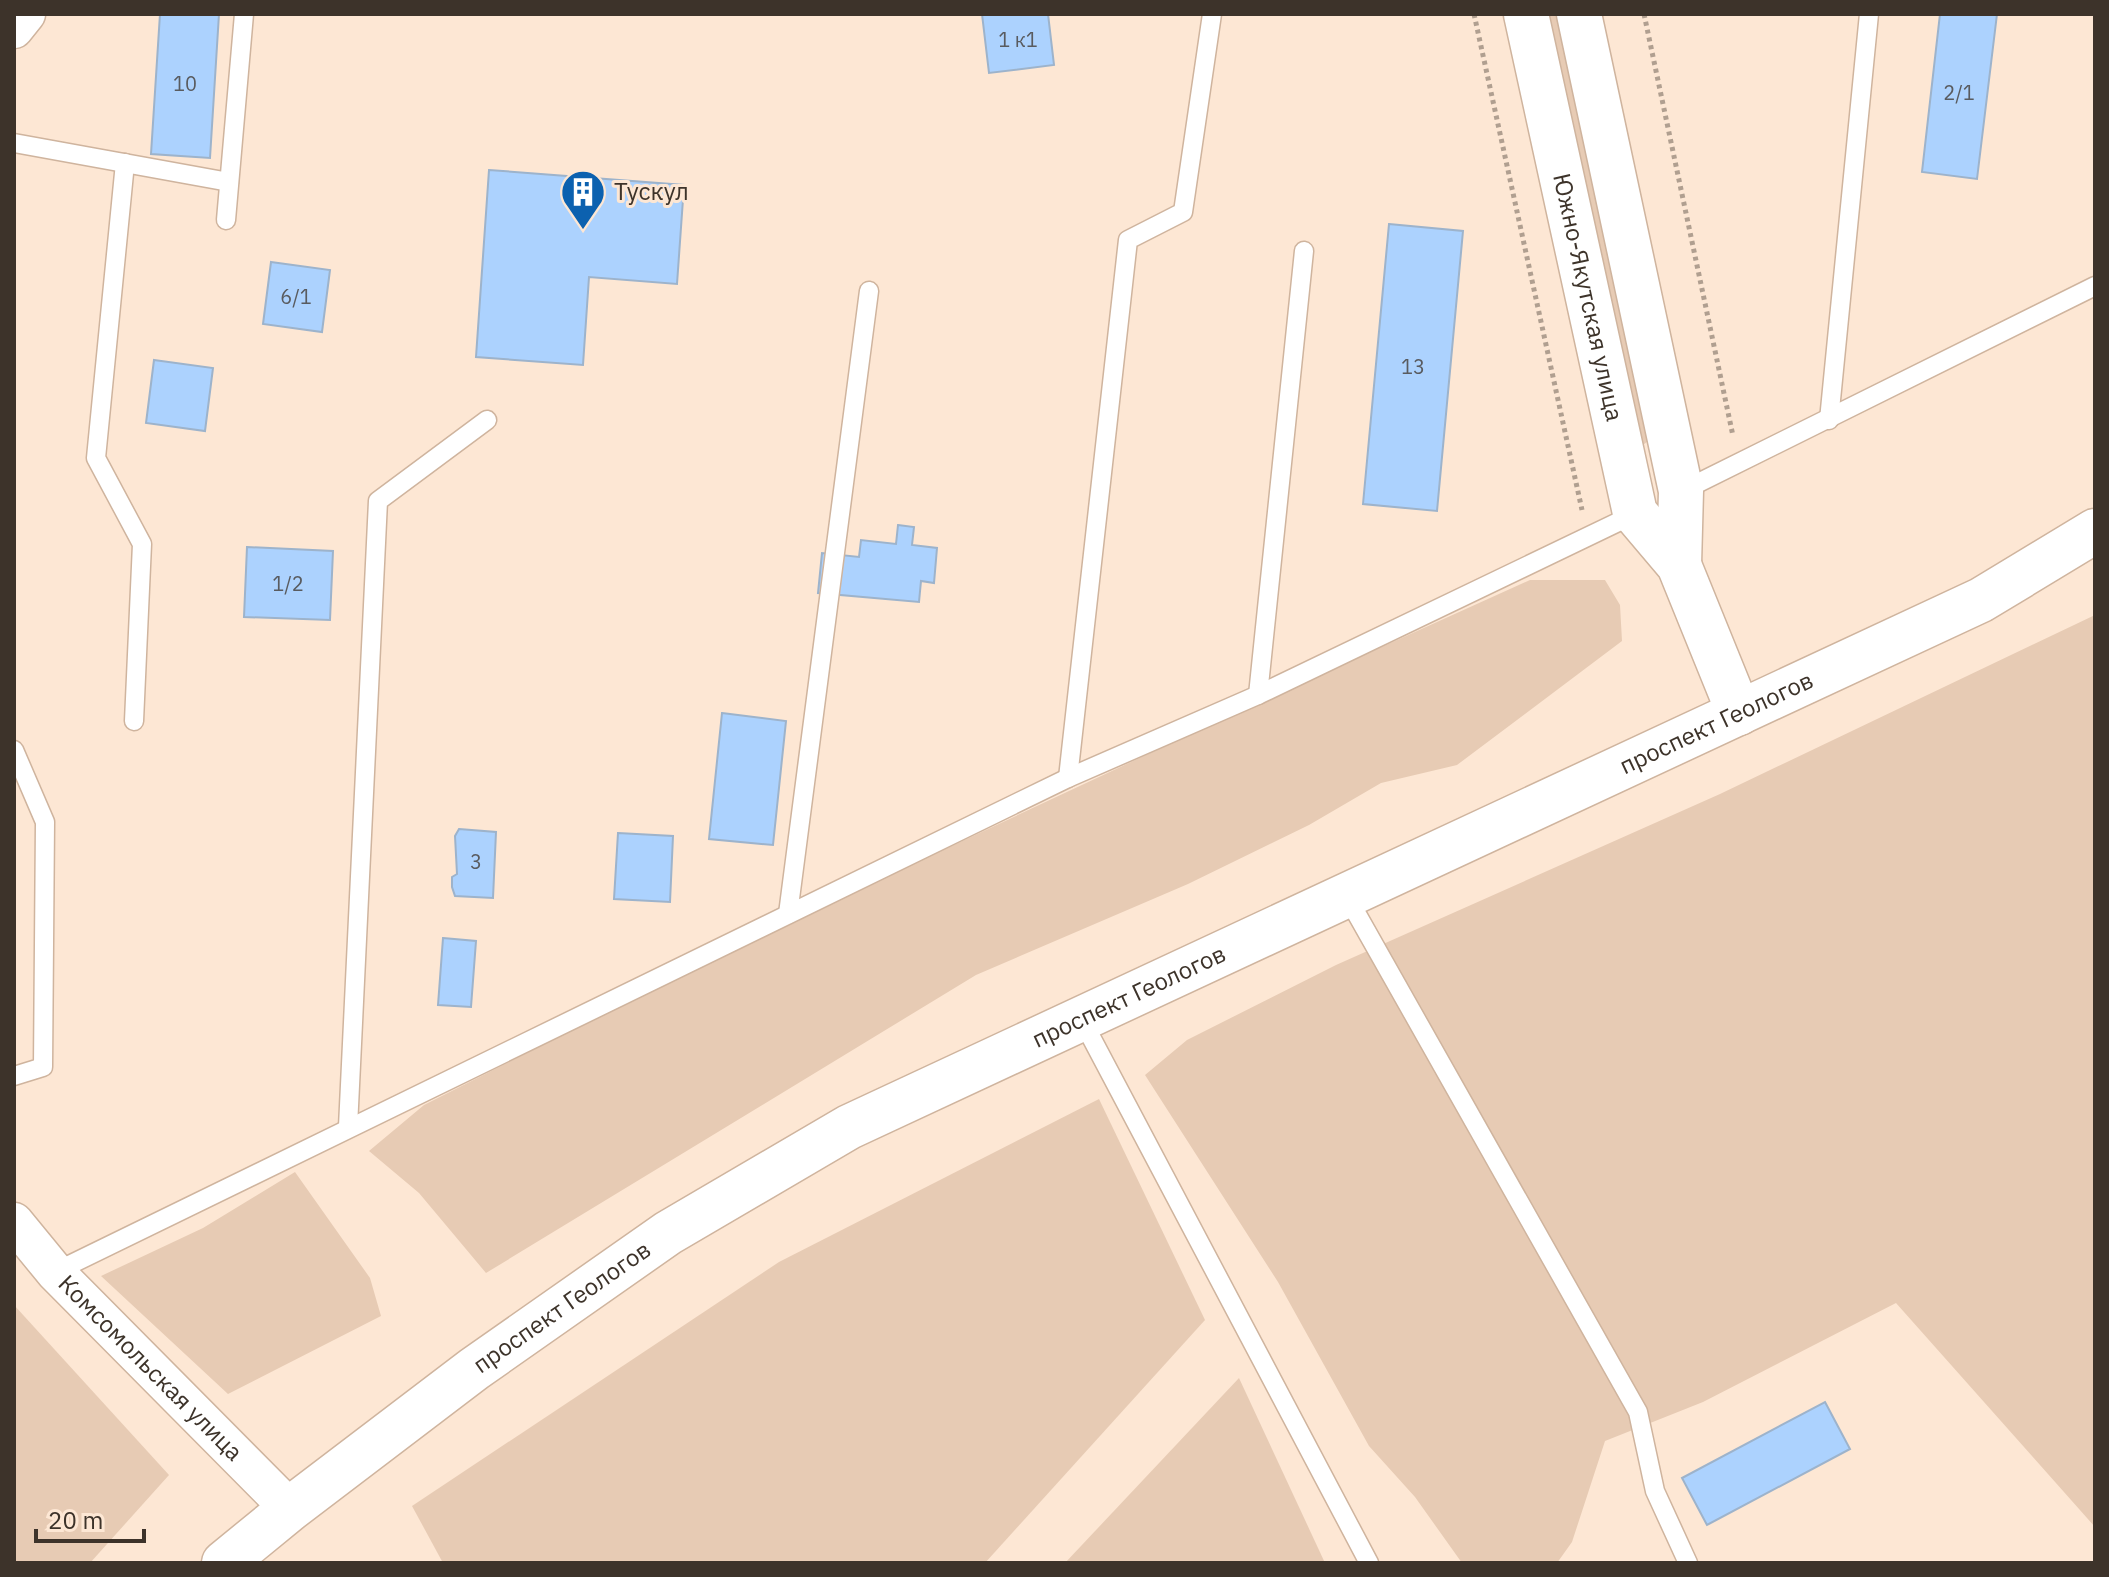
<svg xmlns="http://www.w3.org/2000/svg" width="2109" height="1577" font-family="'IBM Plex Sans',sans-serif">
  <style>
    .green { fill: #e7cbb4 }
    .building { fill: #acd2fe; stroke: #9db3cb; stroke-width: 2 }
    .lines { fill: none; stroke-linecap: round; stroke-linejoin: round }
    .lane-casing { stroke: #cfb49e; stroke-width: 21 }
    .street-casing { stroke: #cfb49e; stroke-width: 41 }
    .secondary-casing { stroke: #cfb49e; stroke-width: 47 }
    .path { stroke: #b09f90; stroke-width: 5; stroke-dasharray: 4 4; stroke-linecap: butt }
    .lane { stroke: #fff; stroke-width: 18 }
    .street { stroke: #fff; stroke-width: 38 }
    .secondary { stroke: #fff; stroke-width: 44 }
    .labels { text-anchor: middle; stroke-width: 6; stroke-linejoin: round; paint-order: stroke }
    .number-label { font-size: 20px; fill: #595b5f }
    .poi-label { font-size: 24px; fill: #3d332a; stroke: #fde7d4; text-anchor: start }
    .street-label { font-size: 24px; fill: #3d332a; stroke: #fde7d4 }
  </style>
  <rect width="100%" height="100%" fill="#fde7d4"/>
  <!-- green -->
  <g class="green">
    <polygon points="1542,14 1559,14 1648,441 1643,445 1637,444"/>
    <polygon points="1530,580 1605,580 1620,605 1622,641 1457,765 1381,783 1309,825 1188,884 976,975 486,1273 419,1193 369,1151 424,1105 753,939 1240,711"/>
    <polygon points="2095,615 2095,1527 1896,1303 1703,1402 1605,1441 1572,1542 1557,1563 1462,1563 1415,1497 1369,1446 1278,1282 1145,1075 1187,1040 1336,965 1720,794"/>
    <polygon points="1099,1099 1205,1320 985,1563 443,1563 412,1506 779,1262"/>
    <polygon points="295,1172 370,1278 381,1316 228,1394 101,1276 203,1228"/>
    <polygon points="14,1305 169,1475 90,1563 14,1563"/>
    <polygon points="1239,1378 1325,1563 1065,1563"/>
  </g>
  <!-- building -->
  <g class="building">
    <polygon points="160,14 219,14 210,158 151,154"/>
    <polygon points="982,14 1048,14 1054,65 989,73"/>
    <polygon points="1940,14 1997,14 1977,179 1922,172"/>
    <polygon points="489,170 684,185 677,284 589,277 583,365 476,357"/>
    <polygon points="1389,224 1463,231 1437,511 1363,504"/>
    <polygon points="271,262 330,270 322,332 263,324"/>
    <polygon points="154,360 213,368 205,431 146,423"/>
    <polygon points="898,525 914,527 912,545 937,548 934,583 921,581 919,602 818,593 822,553 859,557 861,540 896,544"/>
    <polygon points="247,547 333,551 330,620 244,617"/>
    <polygon points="722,713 786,721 773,845 709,839"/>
    <polygon points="459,829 496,832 493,898 455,896 452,887 452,877 457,874 455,836"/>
    <polygon points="618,833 673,836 670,902 614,899"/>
    <polygon points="443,938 476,941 471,1007 438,1005"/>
    <polygon points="1825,1402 1850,1449 1707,1525 1682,1478"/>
  </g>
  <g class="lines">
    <!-- lane casing -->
    <g class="lane-casing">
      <g id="lane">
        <polyline points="14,143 229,182"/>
        <polyline points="125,163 96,458 142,544 134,721"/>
        <polyline points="226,220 244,14"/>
        <polyline points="1829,420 1869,14"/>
        <polyline points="1680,492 2095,286"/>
        <polyline points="1258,695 1304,251"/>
        <polyline points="14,750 45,822 43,1067 14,1076"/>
        <polyline points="1068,778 1128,240 1183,212 1212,14"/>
        <polyline points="1346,895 1638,1412 1655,1491 1688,1563"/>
        <polyline points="788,914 869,291"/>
        <polyline points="1082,1020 1369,1563"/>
        <polyline points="348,1127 378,501 487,420"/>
        <polyline points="55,1272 1068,778 1258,695 1639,512"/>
      </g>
    </g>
    <!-- street casing -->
    <g class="street-casing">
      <g id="street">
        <polyline points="14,29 26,14"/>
        <path id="s1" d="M 14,1222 L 55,1272 L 290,1509"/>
      </g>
    </g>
    <!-- secondary casing -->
    <g class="secondary-casing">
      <g id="secondary">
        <path id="s2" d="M 1526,14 L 1635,513 L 1679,565 L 1739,713"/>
        <polyline points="1579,14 1681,491 1679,565"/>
        <path id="s3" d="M 224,1563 L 290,1509 L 474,1369 L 668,1233 L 849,1127 L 1981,600 L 2095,531"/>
      </g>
    </g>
    <!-- path -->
    <g class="path">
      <polyline points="1474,14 1582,510"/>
      <polyline points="1644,14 1733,436"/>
    </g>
    <!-- lane -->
    <use href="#lane" class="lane"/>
    <!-- street -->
    <use href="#street" class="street"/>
    <!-- secondary -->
    <use href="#secondary" class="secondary"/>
  </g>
  <!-- icons -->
  <defs>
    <g id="building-pin" transform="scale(2.3)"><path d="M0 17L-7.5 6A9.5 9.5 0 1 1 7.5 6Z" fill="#0c61af" stroke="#fde7d4"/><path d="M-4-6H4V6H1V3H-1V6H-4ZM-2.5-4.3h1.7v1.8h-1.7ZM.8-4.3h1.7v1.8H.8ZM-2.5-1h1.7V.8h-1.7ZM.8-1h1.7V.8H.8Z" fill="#fff"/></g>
  </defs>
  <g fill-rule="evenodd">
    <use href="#building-pin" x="583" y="192"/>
  </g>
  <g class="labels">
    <!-- number labels -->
    <g class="number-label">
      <text x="1018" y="47">1 к1</text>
      <text x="185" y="91">10</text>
      <text x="1959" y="100">2/1</text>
      <text x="296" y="304">6/1</text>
      <text x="1413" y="374">13</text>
      <text x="288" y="591">1/2</text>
      <text x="476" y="869">3</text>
    </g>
    <!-- poi labels -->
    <g class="poi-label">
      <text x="614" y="200">Тускул</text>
    </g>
    <!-- street labels -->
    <g class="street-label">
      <text dy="8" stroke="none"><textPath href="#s2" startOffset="290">Южно-Якутская улица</textPath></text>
      <text dy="8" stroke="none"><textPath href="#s3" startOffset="1720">проспект Геологов</textPath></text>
      <text dy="8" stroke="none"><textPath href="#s3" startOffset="1072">проспект Геологов</textPath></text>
      <text dy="8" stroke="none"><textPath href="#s3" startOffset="424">проспект Геологов</textPath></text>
      <text dy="8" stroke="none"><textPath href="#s1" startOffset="200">Комсомольская улица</textPath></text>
    </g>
  </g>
  <!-- border -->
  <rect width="2109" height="1577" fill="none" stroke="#3d332a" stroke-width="32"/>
  <!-- scale -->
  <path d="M36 1529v12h108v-12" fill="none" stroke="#3d332a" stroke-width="4"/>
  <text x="48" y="1529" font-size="24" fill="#3d332a" stroke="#fde7d4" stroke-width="6" paint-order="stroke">20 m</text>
</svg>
